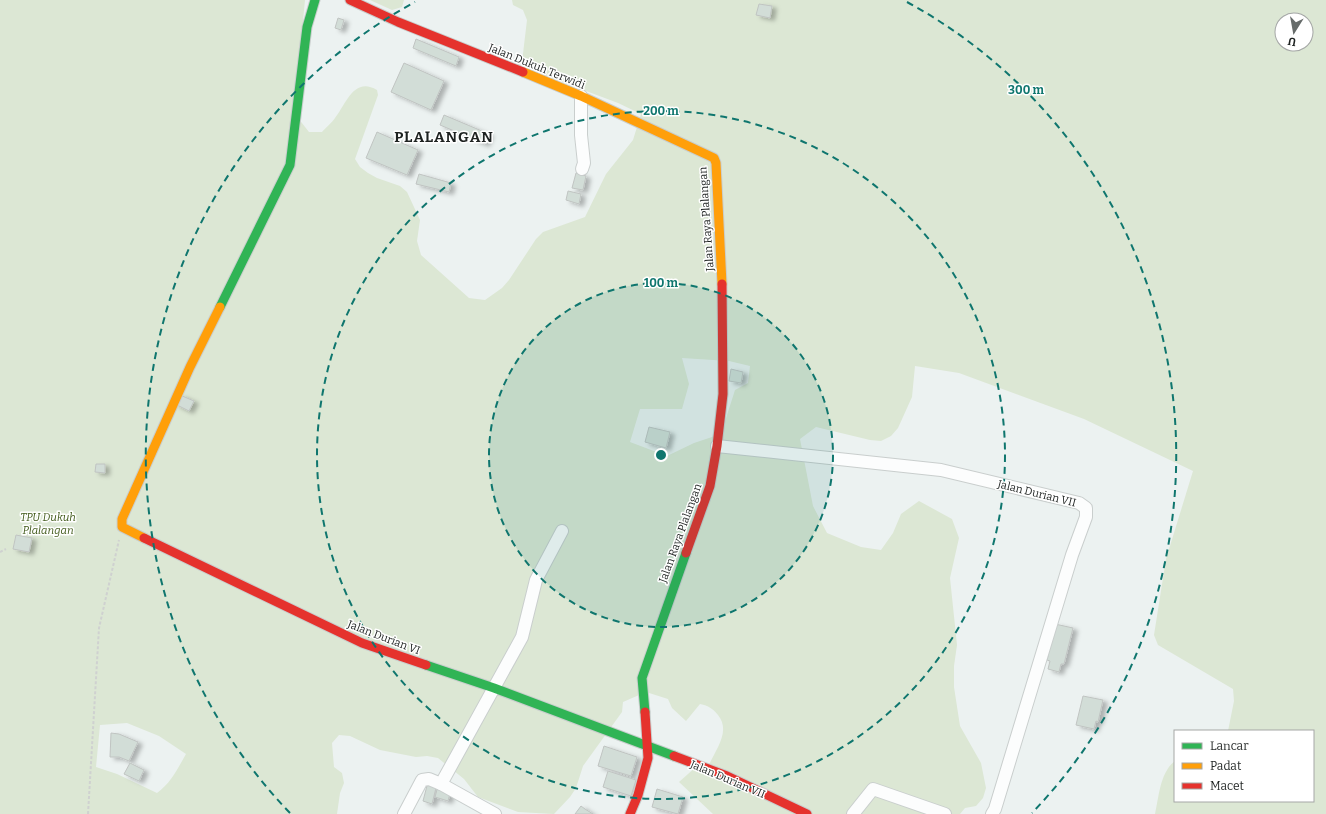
<svg xmlns="http://www.w3.org/2000/svg" width="1326" height="814" font-family="Bitter,serif">
  <style>
    .green { fill: #dce7d4; fill-rule: evenodd }
    .building { fill: #d2ddd7; stroke: #c0c4c2; filter: url(#shadow) }
    .lines { fill: none; stroke-linecap: round; stroke-linejoin: round }
    .street-casing { stroke: #c9cecd; stroke-width: 14 }
    .fast-casing { stroke: #c9cecd; stroke-width: 11 }
    .slow-casing { stroke: #c9cecd; stroke-width: 11 }
    .jam-casing { stroke: #c9cecd; stroke-width: 11 }
    .path { stroke: #cfd1d0; stroke-width: 2; stroke-dasharray: 3 2; stroke-linecap: butt }
    .street { stroke: #fcfdfd; stroke-width: 12 }
    .fast { stroke: #30b455; stroke-width: 9 }
    .slow { stroke: #ff9f0a; stroke-width: 9 }
    .jam { stroke: #e5322d; stroke-width: 9 }
    .ring { fill: none; stroke: #0f766e; stroke-width: 2; stroke-dasharray: 7 5 }
    .labels { text-anchor: middle; stroke-width: 3; stroke-linejoin: round; paint-order: stroke }
    .street-label { font-size: 11px; fill: #1e2221; stroke: #fff }
    .park-label { font-size: 11px; font-style: italic; fill: #415a1a; stroke: #fff }
    .district-label { font-size: 15px; font-weight: bold; letter-spacing: 1px; fill: #1e2221; stroke: #fff }
    .centre { fill: #0f766e; stroke: #fff; stroke-width: 2 }
    .ring-label { font-size: 12px; text-anchor: middle; font-weight: bold; fill: #0f766e; stroke: #fff; stroke-width: 3; stroke-linejoin: round; paint-order: stroke }
  </style>
  <defs>
    <filter id="shadow"><feDropShadow dx="4.5" dy="2.5" stdDeviation="2" flood-color="#0004"/></filter>
  </defs>
  <rect width="100%" height="100%" fill="#ecf2f1"/>
  <!-- green -->
  <g class="green">
    <path d="M 0,0 L 305,0 L 300,51 L 298,118 L 309,132 L 322,132 C 326,127 332,123 335,118 C 346,104 354,76 377,90 L 378,95 L 355,159 L 360,167 L 368,173 L 377,178 L 400,186 L 407,192 L 420,220 L 417,241 L 421,255 L 469,298 L 485,300 L 502,288 L 509,280 L 536,239 L 543,232 L 585,217 L 606,174 L 633,140 L 641,114 L 618,103 L 549,77 L 522,62 L 527,20 L 523,10 L 513,5 L 512,0 L 1326,0 L 1326,814 L 1155,814 C 1159,797 1160,772 1175,761 L 1175,801 L 1313,801 L 1313,731 L 1228,731 L 1234,701 L 1233,689 L 1158,645 L 1154,635 L 1166,559 L 1193,471 L 1084,419 L 959,373 L 915,366 L 912,397 L 898,428 L 891,436 L 881,441 L 870,440 L 816,427 L 800,439 L 813,506 L 827,533 L 861,547 L 881,550 L 893,533 L 901,514 L 919,501 L 952,519 L 959,538 L 950,578 L 957,645 L 954,666 L 954,687 L 960,726 L 981,763 L 986,788 L 983,798 L 976,806 L 965,808 L 960,814 L 713,814 L 679,782 L 697,766 L 709,765 C 716,749 731,731 718,715 C 712,708 709,706 700,704 L 686,721 L 672,708 L 668,699 L 646,692 L 623,702 L 622,712 L 583,766 L 576,788 L 570,797 L 554,814 L 518,812 L 478,797 L 464,779 L 438,758 L 427,756 L 416,757 L 380,750 L 350,736 L 339,735 L 332,743 L 334,767 L 342,773 L 344,783 L 340,793 L 337,814 L 0,814 ZM 1282,20 L 1306,20 L 1306,44 L 1282,44 ZM 682,358 L 729,361 L 750,366 L 748,383 L 735,390 L 721,434 L 694,443 L 667,456 L 630,442 L 640,409 L 682,409 L 689,384 ZM 127,723 L 159,736 L 186,754 C 178,768 171,783 157,793 L 117,774 L 96,767 L 100,725 Z"/>
    <polygon points="370,0 404,0 402,7 392,10"/>
  </g>
  <!-- building -->
  <g class="building">
    <polygon points="759,4 772,6 770,18 756,15"/>
    <polygon points="338,18 344,20 341,30 335,28"/>
    <polygon points="416,39 459,57 456,66 413,48"/>
    <polygon points="404,63 444,81 431,110 391,92"/>
    <polygon points="444,115 489,134 485,144 440,125"/>
    <polygon points="377,132 418,150 407,175 366,158"/>
    <polygon points="576,173 586,176 583,190 572,188"/>
    <polygon points="419,174 451,183 449,192 416,184"/>
    <polygon points="568,191 581,194 579,204 566,200"/>
    <polygon points="731,369 743,372 741,383 729,381"/>
    <polygon points="180,395 194,401 189,411 175,404"/>
    <polygon points="649,427 670,432 666,448 645,442"/>
    <polygon points="96,464 105,464 105,473 95,472"/>
    <polygon points="16,535 32,538 29,552 13,549"/>
    <polygon points="1055,624 1073,628 1064,664 1061,664 1059,672 1048,669 1050,661 1047,660 1048,656 1043,655"/>
    <polygon points="1083,696 1103,700 1098,722 1096,721 1094,729 1076,725"/>
    <polygon points="111,733 119,734 138,742 129,761 119,757 110,757"/>
    <polygon points="604,746 637,757 631,776 598,766"/>
    <polygon points="130,763 144,770 139,781 124,774"/>
    <polygon points="608,771 636,780 631,796 603,787"/>
    <polygon points="428,782 437,784 432,804 423,801"/>
    <polygon points="438,786 451,790 448,801 435,797"/>
    <polygon points="657,789 683,797 678,814 652,807"/>
    <polygon points="581,806 585,809 593,814 575,814"/>
  </g>
  <g class="lines">
    <!-- street casing -->
    <g class="street-casing">
      <g id="street">
        <polyline points="581,96 581,135 584,163 582,169"/>
        <polyline points="717,446 941,470 1079,503 1086,508 1086,517 1072,555 995,809 992,814"/>
        <polyline points="441,784 495,814"/>
        <polyline points="404,814 422,780 429,779 441,784 522,637 536,580 562,531"/>
        <polyline points="853,814 873,789 945,814"/>
      </g>
    </g>
    <!-- fast casing -->
    <g class="fast-casing">
      <g id="fast">
        <polyline points="220,307 290,165 307,27 315,0"/>
        <polyline points="426,665 494,688 674,756"/>
        <polyline points="645,712 642,678 686,553"/>
      </g>
    </g>
    <!-- slow casing -->
    <g class="slow-casing">
      <g id="slow">
        <polyline points="523,72 581,96 714,158 716,163 722,284"/>
        <polyline points="144,538 122,527 122,519 190,367 220,307"/>
      </g>
    </g>
    <!-- jam casing -->
    <g class="jam-casing">
      <g id="jam">
        <polyline points="350,0 398,22 523,72"/>
        <polyline points="144,538 362,643 426,665"/>
        <polyline points="686,553 710,486 717,446 723,394 722,284"/>
        <polyline points="674,756 727,776 807,814"/>
        <polyline points="630,814 638,795 648,758 645,712"/>
      </g>
    </g>
    <!-- path -->
    <g class="path">
      <polyline points="0,552 6,549"/>
      <polyline points="88,814 99,628 119,540"/>
    </g>
    <!-- street -->
    <use href="#street" class="street"/>
    <!-- fast -->
    <use href="#fast" class="fast"/>
    <!-- slow -->
    <use href="#slow" class="slow"/>
    <!-- jam -->
    <use href="#jam" class="jam"/>
  </g>
  <!-- distance rings -->
  <circle cx="661" cy="455" r="172" fill="#0f766e" fill-opacity=".12"/>
  <g class="ring">
    <circle cx="661" cy="455" r="172"/>
    <circle cx="661" cy="455" r="344"/>
    <path d="M290 813A516 516 0 0 1 415 2M907 2A516 516 0 0 1 1032 813"/>
  </g>
  <g class="labels">
    <!-- street labels -->
    <g class="street-label">
      <text transform="translate(537 66) rotate(22)" y="4">Jalan Dukuh Terwidi</text>
      <text transform="translate(706 219) rotate(-94)" y="4">Jalan Raya Plalangan</text>
      <text transform="translate(1037 493) rotate(14)" y="4">Jalan Durian VII</text>
      <text transform="translate(680 533) rotate(-70)" y="4">Jalan Raya Plalangan</text>
      <text transform="translate(384 637) rotate(21)" y="4">Jalan Durian VI</text>
      <text transform="translate(728 779) rotate(23)" y="4">Jalan Durian VII</text>
    </g>
    <!-- park labels -->
    <g class="park-label">
      <text x="48" y="521">TPU Dukuh<tspan x="48" dy="13">Plalangan</tspan></text>
    </g>
    <!-- district labels -->
    <g class="district-label">
      <text x="444" y="142">PLALANGAN</text>
    </g>
  </g>
  <circle cx="661" cy="455" r="6" class="centre"/>
  <g class="ring-label">
    <text x="1026" y="94">300 m</text>
    <text x="661" y="115">200 m</text>
    <text x="661" y="287">100 m</text>
  </g>
  <!-- legend -->
  <rect x="1174" y="730" width="140" height="72" fill="#ffffff" stroke="#a5a7a6"/>
  <rect x="1182" y="743" width="20" height="6" fill="#30b455" stroke="#a5a7a6"/>
  <text x="1210" y="750" font-size="12" fill="#1e2221">Lancar</text>
  <rect x="1182" y="763" width="20" height="6" fill="#ff9f0a" stroke="#a5a7a6"/>
  <text x="1210" y="770" font-size="12" fill="#1e2221">Padat</text>
  <rect x="1182" y="783" width="20" height="6" fill="#e5322d" stroke="#a5a7a6"/>
  <text x="1210" y="790" font-size="12" fill="#1e2221">Macet</text>
  <!-- north arrow -->
  <g transform="translate(1294 32) rotate(191)"><circle r="19" fill="#ffffff" stroke="#a5a7a6"/>
  <path d="M0-3L7 15L0 10L-7 15Z" fill="#666b6a"/>
  <text y="-6" font-size="11" font-weight="bold" text-anchor="middle" fill="#1e2221">U</text>
  </g>
</svg>
